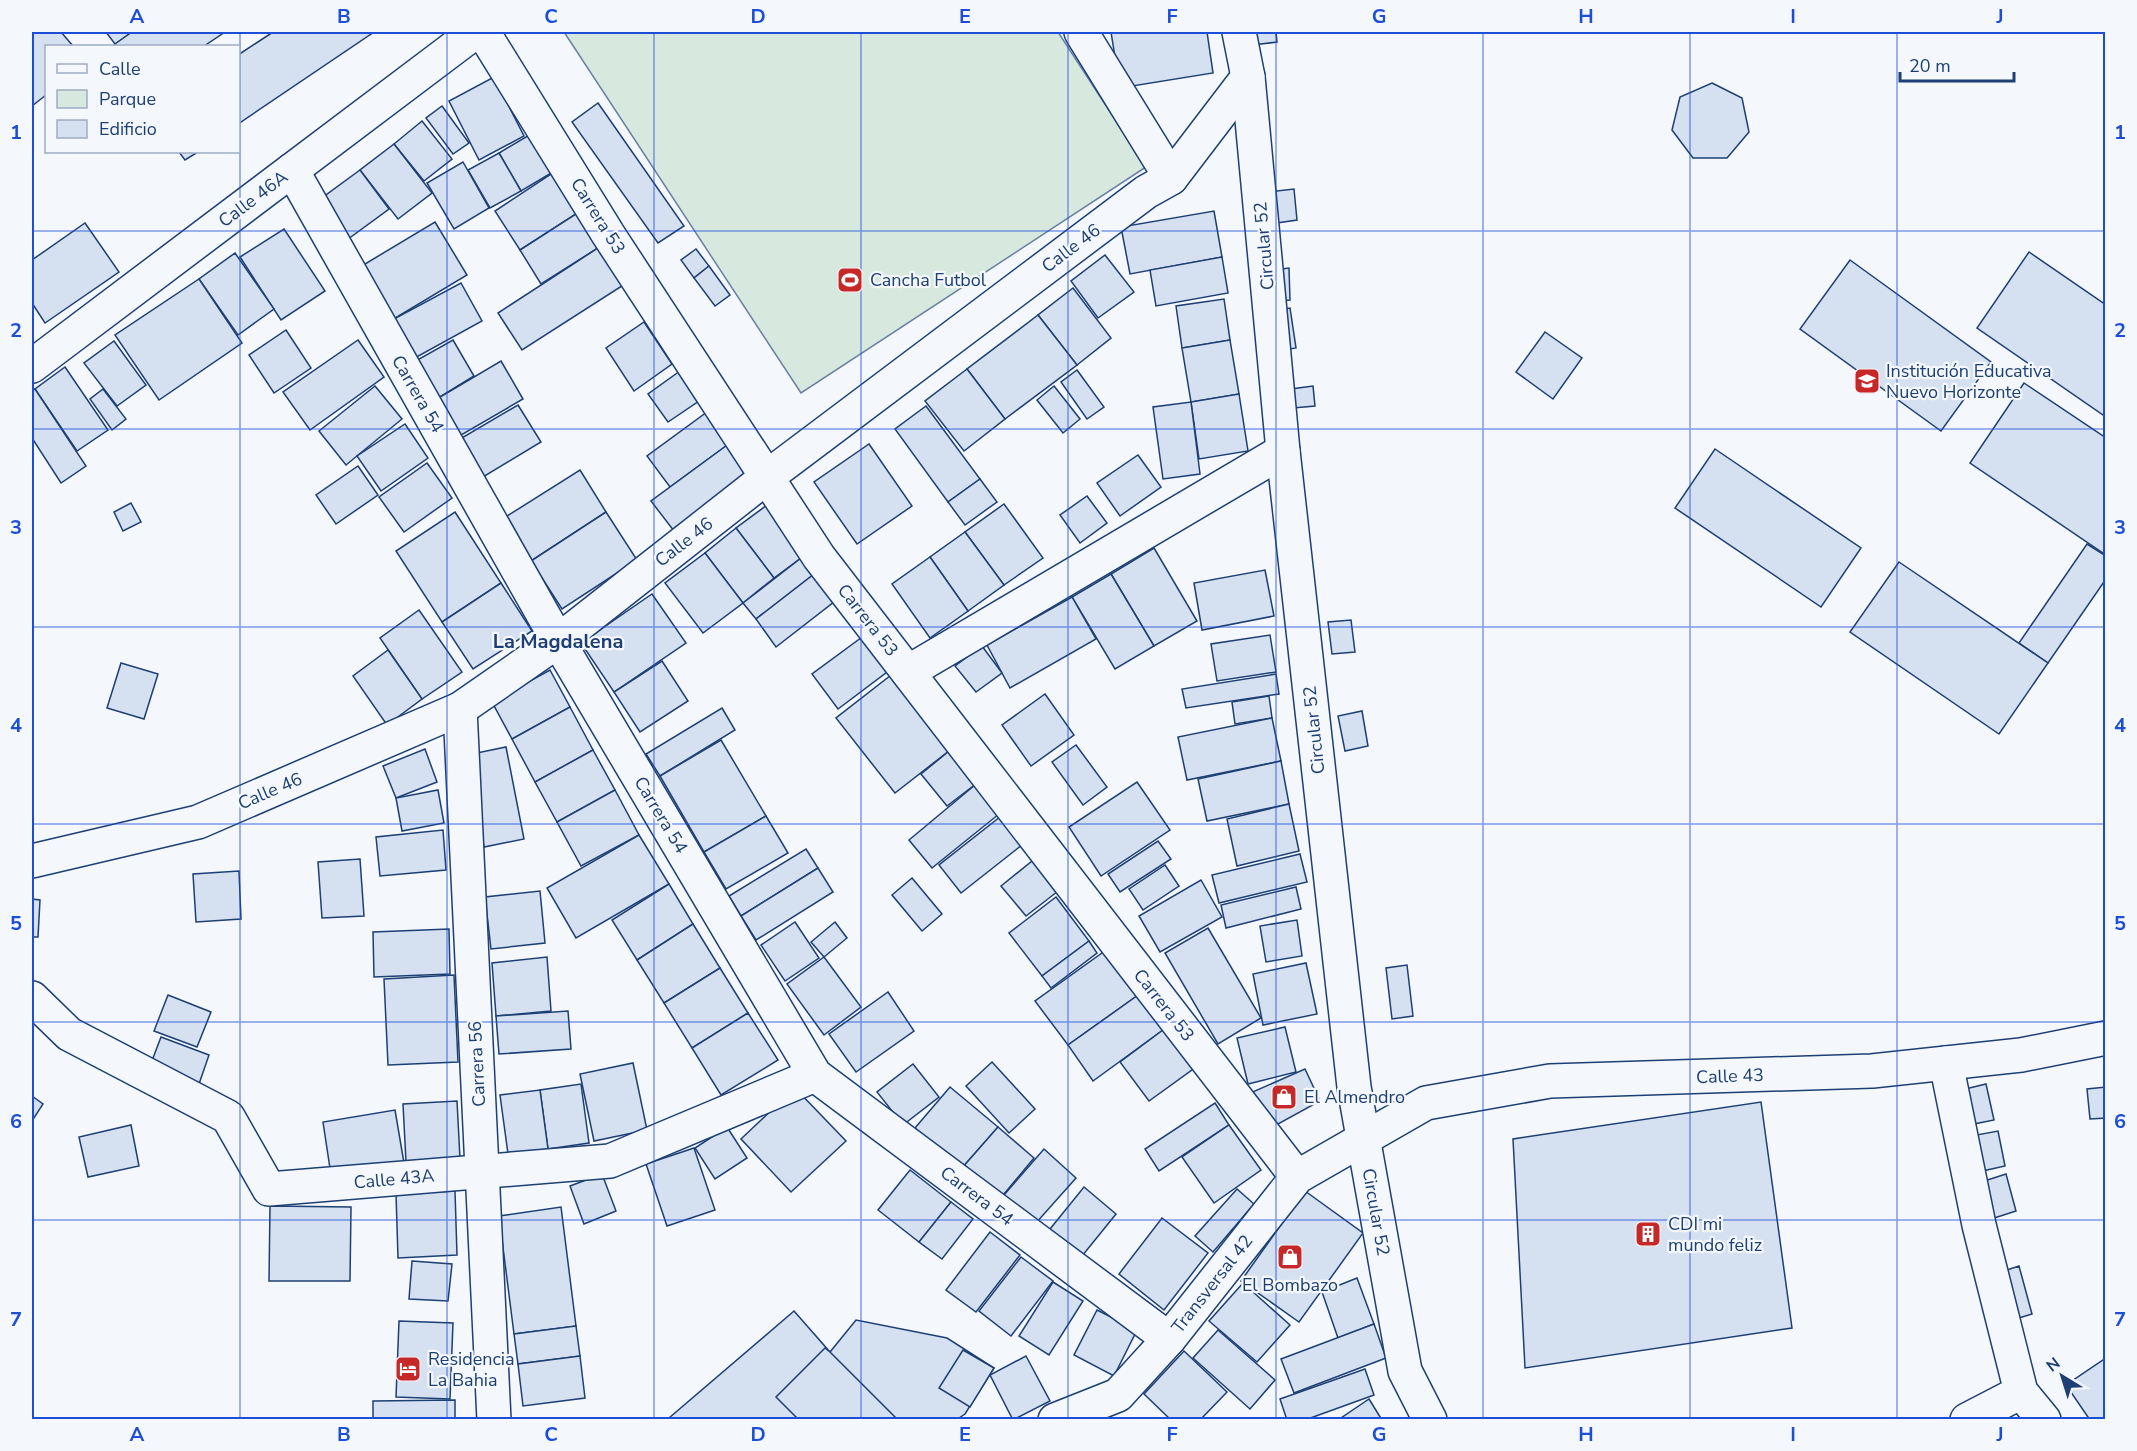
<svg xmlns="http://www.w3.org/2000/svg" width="2137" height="1451" font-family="'Nunito Sans',sans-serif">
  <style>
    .green { fill: #d7e8df; stroke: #687fa3; stroke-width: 1.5 }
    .building { fill: #d5e0f0; stroke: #1d3f73; stroke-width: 1.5 }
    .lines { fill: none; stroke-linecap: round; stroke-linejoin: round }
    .street-casing { stroke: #1d3f73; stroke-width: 36 }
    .secondary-casing { stroke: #1d3f73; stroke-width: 36 }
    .street { stroke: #f4f7fb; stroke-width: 33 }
    .secondary { stroke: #f4f7fb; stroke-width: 33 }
    .grid { fill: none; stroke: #1d4ed8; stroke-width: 1.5; stroke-opacity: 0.55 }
    .labels { text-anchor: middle; stroke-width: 4.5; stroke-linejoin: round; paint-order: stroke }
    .street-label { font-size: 18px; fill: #1d3f73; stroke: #f4f7fb }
    .poi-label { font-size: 18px; fill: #1d3f73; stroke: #f4f7fb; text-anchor: start }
    .neighbourhood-label { font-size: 20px; font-weight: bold; fill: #1d3f73; stroke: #f4f7fb }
    .neatline { fill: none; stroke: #1d4ed8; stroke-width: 2 }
    .grid-label { font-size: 20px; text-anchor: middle; font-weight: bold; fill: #1d4ed8 }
  </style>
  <rect width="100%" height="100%" fill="#f4f7fb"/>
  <!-- green -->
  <polygon class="green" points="564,32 1058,32 1146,167 801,393"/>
  <!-- building -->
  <g class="building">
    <polygon points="32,32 61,32 73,46 46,46 46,95 32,106"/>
    <polygon points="106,32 132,32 115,44"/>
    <polygon points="132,32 225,32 204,46 117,46 115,44"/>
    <polygon points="273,32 374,32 238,124 238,55"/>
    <polygon points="1111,32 1207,32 1213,73 1120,88"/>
    <polygon points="1251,32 1276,32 1277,42 1253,45"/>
    <polygon points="494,77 524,136 479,160 449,101"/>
    <polygon points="1712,83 1742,98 1749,132 1727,158 1693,158 1672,130 1680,97"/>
    <polygon points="598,103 684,226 658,243 572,122"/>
    <polygon points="442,106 469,143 453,154 426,118"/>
    <polygon points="422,121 452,159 424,181 394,144"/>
    <polygon points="531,134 553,172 521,191 499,153"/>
    <polygon points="394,144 432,193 398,219 360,170"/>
    <polygon points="179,152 198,152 185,160"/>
    <polygon points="499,153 521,191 490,208 468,170"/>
    <polygon points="463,162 489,208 454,229 427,183"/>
    <polygon points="360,170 389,209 344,242 315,203"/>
    <polygon points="554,172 579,212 520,250 495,211"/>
    <polygon points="1294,189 1297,220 1270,224 1267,192"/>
    <polygon points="1214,211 1222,257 1130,274 1121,227"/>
    <polygon points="579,212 601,246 541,284 520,250"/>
    <polygon points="435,222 467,275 392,320 360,267"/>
    <polygon points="85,223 119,272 45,323 32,303 32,260"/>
    <polygon points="284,229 325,291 281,320 240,257"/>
    <polygon points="601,246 625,284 522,350 498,313"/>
    <polygon points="696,249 709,266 694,278 681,260"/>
    <polygon points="2029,252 2106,305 2106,417 1977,328"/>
    <polygon points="235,253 274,309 238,335 199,279"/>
    <polygon points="1105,255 1134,292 1098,318 1071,281"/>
    <polygon points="1222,257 1228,293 1156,306 1150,270"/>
    <polygon points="1850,260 1991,362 1941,431 1800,329"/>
    <polygon points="709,266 730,295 715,306 694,278"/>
    <polygon points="1289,268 1290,300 1275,301 1274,270"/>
    <polygon points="199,279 242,343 159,400 115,335"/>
    <polygon points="461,283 482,321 413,359 392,320"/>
    <polygon points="1073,288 1111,338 1077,365 1038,315"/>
    <polygon points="1224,299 1230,340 1182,348 1176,306"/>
    <polygon points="1290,308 1296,348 1284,350 1278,310"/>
    <polygon points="1038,315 1077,365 1005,419 967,369"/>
    <polygon points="644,322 672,364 634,391 606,348"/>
    <polygon points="286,330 311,368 274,393 249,355"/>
    <polygon points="1545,332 1582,358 1553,399 1516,372"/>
    <polygon points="358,340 384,377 310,430 283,392"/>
    <polygon points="453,340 474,376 435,400 412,363"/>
    <polygon points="1230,340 1239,394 1191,402 1182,348"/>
    <polygon points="114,341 146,385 117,406 84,363"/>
    <polygon points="501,361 523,399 456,438 435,400"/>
    <polygon points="65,367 108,430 77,451 35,389"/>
    <polygon points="967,369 1005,419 964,451 925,401"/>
    <polygon points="1077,370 1104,407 1087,419 1061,382"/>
    <polygon points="680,371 699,401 668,422 648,394"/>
    <polygon points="2024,383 2106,438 2106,555 1970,463"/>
    <polygon points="375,386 402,419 346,465 319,431"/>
    <polygon points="1054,386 1080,419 1063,433 1037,400"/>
    <polygon points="1313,386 1315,406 1293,408 1291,389"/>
    <polygon points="35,389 86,466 61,483 32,438 32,391"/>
    <polygon points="103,389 126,419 112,430 90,399"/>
    <polygon points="1239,394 1248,451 1199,459 1191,402"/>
    <polygon points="1191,402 1200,474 1163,479 1153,407"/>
    <polygon points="518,405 541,442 483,477 460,439"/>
    <polygon points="926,406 980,479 948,502 895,429"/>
    <polygon points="707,412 730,443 670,487 647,456"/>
    <polygon points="405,424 428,458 381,491 357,456"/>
    <polygon points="730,443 752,474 674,531 651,501"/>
    <polygon points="869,444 912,506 857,544 814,482"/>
    <polygon points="1715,449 1861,548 1821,607 1675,508"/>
    <polygon points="1138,455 1161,487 1120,516 1097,483"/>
    <polygon points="427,463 452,498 404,532 379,497"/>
    <polygon points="358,466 378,495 336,524 316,495"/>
    <polygon points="580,470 606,512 531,561 504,518"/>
    <polygon points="980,479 997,502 965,525 948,502"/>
    <polygon points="1087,496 1107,523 1080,543 1060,515"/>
    <polygon points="131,503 141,522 123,531 114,512"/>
    <polygon points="1004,504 1043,558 1004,585 965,532"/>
    <polygon points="767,505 805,555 774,578 736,528"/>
    <polygon points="455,512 501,583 442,622 396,551"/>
    <polygon points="606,512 637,560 562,609 531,561"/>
    <polygon points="736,528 774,578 743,603 705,553"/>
    <polygon points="965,532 1004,585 968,611 930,557"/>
    <polygon points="2087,544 2106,556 2106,579 2048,663 2019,643"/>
    <polygon points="1154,548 1197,621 1154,646 1111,574"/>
    <polygon points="705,553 743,603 703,633 665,583"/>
    <polygon points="805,555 818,571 756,619 743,603"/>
    <polygon points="930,557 968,611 930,638 892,584"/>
    <polygon points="1899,562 2048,663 1999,734 1850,632"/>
    <polygon points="1265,570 1274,616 1202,630 1194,583"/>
    <polygon points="818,571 839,598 776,647 756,619"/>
    <polygon points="1111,574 1154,646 1115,669 1072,597"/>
    <polygon points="501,583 532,631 473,669 442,622"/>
    <polygon points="652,594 686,643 614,692 581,643"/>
    <polygon points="1072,597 1096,639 1010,688 987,645"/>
    <polygon points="419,610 462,672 422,699 380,638"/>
    <polygon points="1351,620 1355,652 1332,654 1328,622"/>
    <polygon points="869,632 895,666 838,709 812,674"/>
    <polygon points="1270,635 1276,672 1217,681 1211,644"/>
    <polygon points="982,646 1002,673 976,692 955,666"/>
    <polygon points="388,650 422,699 387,725 353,676"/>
    <polygon points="662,661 688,701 640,732 614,692"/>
    <polygon points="121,663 158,674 144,719 107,708"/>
    <polygon points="550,670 570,707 512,739 492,702"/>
    <polygon points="895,672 954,747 895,793 836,718"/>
    <polygon points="1276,674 1279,694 1186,708 1182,689"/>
    <polygon points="1045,694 1074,735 1031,766 1002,725"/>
    <polygon points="1269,696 1272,718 1235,724 1232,702"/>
    <polygon points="570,707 593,750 535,782 512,739"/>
    <polygon points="722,708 735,730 660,776 646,754"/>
    <polygon points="1362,711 1368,746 1345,751 1338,716"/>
    <polygon points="1272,718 1281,761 1187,780 1178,737"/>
    <polygon points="721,740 766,816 704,852 660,776"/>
    <polygon points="1076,745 1107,787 1083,805 1052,762"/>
    <polygon points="506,747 524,839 484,847 467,755"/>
    <polygon points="954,747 981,780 947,806 921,774"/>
    <polygon points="425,749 437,782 396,798 383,766"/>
    <polygon points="593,750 615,790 557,822 535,782"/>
    <polygon points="1281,761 1289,804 1207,821 1198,779"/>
    <polygon points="981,780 1004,810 932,868 909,840"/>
    <polygon points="1137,782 1170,830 1101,876 1069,827"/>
    <polygon points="438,790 444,823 402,831 396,798"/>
    <polygon points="615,790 639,835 581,866 557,822"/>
    <polygon points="1289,804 1299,851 1237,866 1227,819"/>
    <polygon points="1005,813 1027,841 961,893 939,865"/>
    <polygon points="766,816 788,853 726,889 704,852"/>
    <polygon points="443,830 446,870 380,876 376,837"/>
    <polygon points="639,835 669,884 576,938 547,888"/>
    <polygon points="1158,841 1171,859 1120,892 1108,874"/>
    <polygon points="806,849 818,868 741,916 729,896"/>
    <polygon points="1300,854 1307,882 1219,903 1212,875"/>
    <polygon points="1037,857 1062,888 1026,916 1001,886"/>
    <polygon points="360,859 364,916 322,918 318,862"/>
    <polygon points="1165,865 1179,886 1143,910 1129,889"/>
    <polygon points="818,868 833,892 756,940 741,916"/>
    <polygon points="239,871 241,919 196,922 193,874"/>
    <polygon points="912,878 942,914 922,931 892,895"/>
    <polygon points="1201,880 1222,917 1160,952 1139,916"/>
    <polygon points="669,884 693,924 637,960 612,920"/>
    <polygon points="1296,887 1301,909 1226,928 1221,905"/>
    <polygon points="540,891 545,943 491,949 485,897"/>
    <polygon points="1056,897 1089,941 1042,976 1009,933"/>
    <polygon points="32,899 40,900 38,937 32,937"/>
    <polygon points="1297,920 1302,956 1266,962 1260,926"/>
    <polygon points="795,922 819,958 785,981 761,945"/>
    <polygon points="835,922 847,938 824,957 811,942"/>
    <polygon points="693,924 720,968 664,1003 637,960"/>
    <polygon points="1208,928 1261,1018 1218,1044 1165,953"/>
    <polygon points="449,929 450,974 374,977 373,932"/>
    <polygon points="1089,941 1097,953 1051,988 1042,976"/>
    <polygon points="1109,948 1141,993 1068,1045 1035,1001"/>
    <polygon points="547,957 551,1011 496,1016 492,963"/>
    <polygon points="824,957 861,1007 824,1035 787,984"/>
    <polygon points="1306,963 1317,1014 1263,1025 1253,974"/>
    <polygon points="1407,965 1413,1016 1392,1019 1386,968"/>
    <polygon points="720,968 748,1013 692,1048 664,1003"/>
    <polygon points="454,975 458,1062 388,1065 384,979"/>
    <polygon points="888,992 914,1031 856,1072 829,1034"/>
    <polygon points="1141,993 1167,1027 1093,1081 1068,1045"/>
    <polygon points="168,995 211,1012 197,1047 154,1031"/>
    <polygon points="568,1011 571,1049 499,1054 496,1016"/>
    <polygon points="748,1013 778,1060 721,1095 692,1048"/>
    <polygon points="1167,1027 1196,1067 1149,1101 1120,1062"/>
    <polygon points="1285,1027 1296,1072 1248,1084 1237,1038"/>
    <polygon points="161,1037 209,1055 199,1084 150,1066"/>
    <polygon points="992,1062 1035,1109 1009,1133 966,1086"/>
    <polygon points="633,1063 647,1130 594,1141 580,1074"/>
    <polygon points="913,1064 939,1097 903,1125 877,1092"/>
    <polygon points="1305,1069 1320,1101 1267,1130 1248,1094"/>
    <polygon points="581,1084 589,1143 548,1149 540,1090"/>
    <polygon points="1986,1084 1994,1120 1969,1125 1961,1090"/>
    <polygon points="950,1087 998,1127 962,1168 915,1128"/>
    <polygon points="2106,1087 2106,1118 2090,1119 2087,1089"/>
    <polygon points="795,1088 846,1141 791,1192 741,1139"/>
    <polygon points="540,1090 548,1149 508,1154 500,1095"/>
    <polygon points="32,1096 43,1104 32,1121"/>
    <polygon points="457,1101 460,1159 406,1162 403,1104"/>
    <polygon points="1761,1102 1792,1328 1525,1368 1513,1139"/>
    <polygon points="1215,1103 1229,1125 1159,1171 1145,1149"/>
    <polygon points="395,1110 404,1163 331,1175 323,1122"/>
    <polygon points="131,1125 139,1166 88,1177 79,1137"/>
    <polygon points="1229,1125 1261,1170 1214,1203 1182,1157"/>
    <polygon points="727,1127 747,1158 715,1179 695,1148"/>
    <polygon points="998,1127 1034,1158 999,1200 962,1168"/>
    <polygon points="1998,1131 2005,1166 1978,1172 1971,1136"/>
    <polygon points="694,1148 715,1210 667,1226 646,1164"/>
    <polygon points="1044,1149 1076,1178 1036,1223 1004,1195"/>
    <polygon points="910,1170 951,1202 919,1242 878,1210"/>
    <polygon points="602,1174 616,1211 584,1224 570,1186"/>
    <polygon points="2006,1174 2016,1211 1985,1221 1975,1184"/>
    <polygon points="1084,1187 1116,1214 1078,1261 1046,1234"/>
    <polygon points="1237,1189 1254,1204 1213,1252 1195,1236"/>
    <polygon points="455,1191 457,1255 398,1258 396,1194"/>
    <polygon points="1305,1191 1363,1233 1299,1322 1241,1281"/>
    <polygon points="951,1202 973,1219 942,1259 919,1242"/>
    <polygon points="270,1206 351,1207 350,1281 269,1281"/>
    <polygon points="561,1207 576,1326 514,1334 499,1216"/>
    <polygon points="1162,1218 1208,1253 1164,1310 1119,1274"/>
    <polygon points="990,1232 1020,1255 976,1312 946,1290"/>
    <polygon points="1021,1257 1053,1281 1011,1336 979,1311"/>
    <polygon points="412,1261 452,1264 448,1301 409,1299"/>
    <polygon points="2019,1266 2032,1314 2009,1321 1995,1274"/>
    <polygon points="1357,1278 1374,1324 1338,1338 1322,1292"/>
    <polygon points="1053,1282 1083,1301 1049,1355 1019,1336"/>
    <polygon points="1243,1283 1290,1325 1257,1362 1209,1321"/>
    <polygon points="1097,1310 1137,1330 1114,1376 1074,1355"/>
    <polygon points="794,1311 830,1352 856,1320 947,1338 994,1368 965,1414 956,1420 669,1418"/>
    <polygon points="399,1321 453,1323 450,1399 396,1397"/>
    <polygon points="1374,1324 1386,1358 1294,1393 1281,1359"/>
    <polygon points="576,1326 580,1356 518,1364 514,1334"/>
    <polygon points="1218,1330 1275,1380 1250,1409 1193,1358"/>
    <polygon points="825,1348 830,1352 898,1420 799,1420 776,1397"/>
    <polygon points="963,1350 994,1368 970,1407 939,1388"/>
    <polygon points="1184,1351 1227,1392 1200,1420 1171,1420 1144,1394"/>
    <polygon points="580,1356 585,1398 523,1406 518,1364"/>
    <polygon points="1026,1356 1050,1401 1013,1420 990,1375"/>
    <polygon points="2106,1358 2106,1420 2090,1420 2066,1385"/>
    <polygon points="1365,1369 1374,1395 1305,1420 1287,1420 1280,1399"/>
    <polygon points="1369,1399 1382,1420 1338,1420"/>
    <polygon points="455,1400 455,1420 373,1420 373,1401"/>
  </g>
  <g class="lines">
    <!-- street casing -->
    <g class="street-casing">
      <g id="street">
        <polyline points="483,32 608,234 819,557 1297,1177"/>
        <polyline points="1081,32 1171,178"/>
        <polyline points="292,170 558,641 815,1075 1169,1339"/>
        <polyline points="32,366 475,32"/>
        <polyline points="908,672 1283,451"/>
        <polyline points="460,709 494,1420"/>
        <polyline points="32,861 198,822 460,709 558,641 767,477 1146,192 1171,178 1248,77"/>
        <polyline points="32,998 69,1034 228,1117 269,1189 610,1161 815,1075"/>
        <polyline points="1946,1063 1979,1225 2021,1392 2044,1420"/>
        <polyline points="1055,1420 1118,1395 1169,1339 1297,1177 1426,1103 1550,1081 1872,1071 2021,1055 2106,1038"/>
        <polyline points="1967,1420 2021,1392"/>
      </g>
    </g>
    <!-- secondary casing -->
    <g class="secondary-casing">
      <polyline id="secondary" points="1239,32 1248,77 1283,451 1354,1087 1405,1371 1430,1420"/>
    </g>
    <!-- street -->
    <use href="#street" class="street"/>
    <!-- secondary -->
    <use href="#secondary" class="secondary"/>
  </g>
  <!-- grid -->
  <path class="grid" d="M 240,32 L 240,1420M 447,32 L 447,1420M 654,32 L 654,1420M 861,32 L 861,1420M 1068,32 L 1068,1420M 1276,32 L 1276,1420M 1483,32 L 1483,1420M 1690,32 L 1690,1420M 1897,32 L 1897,1420M 32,231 L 2106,231M 32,429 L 2106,429M 32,627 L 2106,627M 32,824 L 2106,824M 32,1022 L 2106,1022M 32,1220 L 2106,1220"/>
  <!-- icons -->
  <defs>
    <g id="stadium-square" transform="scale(1.35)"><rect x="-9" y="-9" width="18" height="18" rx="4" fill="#c62828" stroke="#f4f7fb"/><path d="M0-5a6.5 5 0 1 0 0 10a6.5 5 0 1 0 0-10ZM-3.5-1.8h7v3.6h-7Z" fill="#fff"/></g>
    <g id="school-square" transform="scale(1.35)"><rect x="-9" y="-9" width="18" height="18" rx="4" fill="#c62828" stroke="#f4f7fb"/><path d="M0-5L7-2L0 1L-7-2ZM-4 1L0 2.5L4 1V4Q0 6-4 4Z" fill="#fff"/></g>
    <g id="shop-square" transform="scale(1.35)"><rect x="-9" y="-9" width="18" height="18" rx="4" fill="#c62828" stroke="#f4f7fb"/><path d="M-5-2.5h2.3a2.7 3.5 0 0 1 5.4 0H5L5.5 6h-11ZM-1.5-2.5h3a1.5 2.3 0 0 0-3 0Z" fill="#fff"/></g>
    <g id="building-square" transform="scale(1.35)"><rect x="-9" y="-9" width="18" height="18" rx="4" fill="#c62828" stroke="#f4f7fb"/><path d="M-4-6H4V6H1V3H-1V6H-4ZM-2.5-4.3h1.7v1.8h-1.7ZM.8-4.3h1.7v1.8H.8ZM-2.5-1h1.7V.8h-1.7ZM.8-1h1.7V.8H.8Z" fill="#fff"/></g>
    <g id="hotel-square" transform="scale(1.35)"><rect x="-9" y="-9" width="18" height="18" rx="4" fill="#c62828" stroke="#f4f7fb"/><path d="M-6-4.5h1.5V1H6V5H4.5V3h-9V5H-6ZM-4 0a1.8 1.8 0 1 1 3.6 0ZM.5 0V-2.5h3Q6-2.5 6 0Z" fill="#fff"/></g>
  </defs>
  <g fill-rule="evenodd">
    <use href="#stadium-square" x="850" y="280"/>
    <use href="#school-square" x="1867" y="381"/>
    <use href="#shop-square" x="1284" y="1097"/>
    <use href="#building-square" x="1648" y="1234"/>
    <use href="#shop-square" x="1290" y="1257"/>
    <use href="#hotel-square" x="408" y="1369"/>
  </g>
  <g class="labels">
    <!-- street labels -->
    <g class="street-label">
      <text transform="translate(253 199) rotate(-37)" y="6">Calle 46A</text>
      <text transform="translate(598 216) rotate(58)" y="6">Carrera 53</text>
      <text transform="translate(1264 246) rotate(-95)" y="6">Circular 52</text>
      <text transform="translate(1071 248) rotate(-37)" y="6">Calle 46</text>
      <text transform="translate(418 394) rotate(60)" y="6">Carrera 54</text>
      <text transform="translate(684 542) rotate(-38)" y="6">Calle 46</text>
      <text transform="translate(868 620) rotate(52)" y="6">Carrera 53</text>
      <text transform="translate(1314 730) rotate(-96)" y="6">Circular 52</text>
      <text transform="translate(270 791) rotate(-23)" y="6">Calle 46</text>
      <text transform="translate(661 815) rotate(59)" y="6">Carrera 54</text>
      <text transform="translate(1164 1005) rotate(52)" y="6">Carrera 53</text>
      <text transform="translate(477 1064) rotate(-93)" y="6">Carrera 56</text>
      <text transform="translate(1730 1076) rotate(-2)" y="6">Calle 43</text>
      <text transform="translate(394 1179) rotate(-5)" y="6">Calle 43A</text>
      <text transform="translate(977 1196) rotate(37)" y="6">Carrera 54</text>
      <text transform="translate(1376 1212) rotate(80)" y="6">Circular 52</text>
      <text transform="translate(1212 1284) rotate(-52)" y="6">Transversal 42</text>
    </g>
    <!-- poi labels -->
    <g class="poi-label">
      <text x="870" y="286">Cancha Futbol</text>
      <text x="1886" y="377">Institución Educativa<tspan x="1886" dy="21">Nuevo Horizonte</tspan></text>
      <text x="1304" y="1103">El Almendro</text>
      <text x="1668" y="1230">CDI mi<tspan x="1668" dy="21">mundo feliz</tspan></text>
      <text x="1290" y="1291" text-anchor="middle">El Bombazo</text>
      <text x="428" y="1365">Residencia<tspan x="428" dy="21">La Bahia</tspan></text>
    </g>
    <!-- neighbourhood labels -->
    <g class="neighbourhood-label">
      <text x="558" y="648">La Magdalena</text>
    </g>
  </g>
  <!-- border -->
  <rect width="2137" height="1451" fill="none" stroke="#f4f7fb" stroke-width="66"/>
  <!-- legend -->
  <rect x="45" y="45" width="195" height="108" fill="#f4f7fb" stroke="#9eadc5" stroke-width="1.5"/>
  <rect x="57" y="64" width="30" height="9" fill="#f4f7fb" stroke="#9eadc5" stroke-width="1.5"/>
  <text x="99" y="75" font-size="18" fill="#1d3f73">Calle</text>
  <rect x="57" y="90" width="30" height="18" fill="#d7e8df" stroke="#9eadc5" stroke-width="1.5"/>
  <text x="99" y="105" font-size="18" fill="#1d3f73">Parque</text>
  <rect x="57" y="120" width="30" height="18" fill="#d5e0f0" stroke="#9eadc5" stroke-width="1.5"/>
  <text x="99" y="135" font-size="18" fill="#1d3f73">Edificio</text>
  <!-- north arrow -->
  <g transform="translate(2062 1376) rotate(322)" stroke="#f4f7fb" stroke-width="4.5" paint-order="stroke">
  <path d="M0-4.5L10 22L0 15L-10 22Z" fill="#1d3f73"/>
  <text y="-9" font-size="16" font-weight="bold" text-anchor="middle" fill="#1d3f73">N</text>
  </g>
  <!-- scale -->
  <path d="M1900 72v9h114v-9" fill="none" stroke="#1d3f73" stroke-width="3"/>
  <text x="1909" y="72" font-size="18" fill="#1d3f73" stroke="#f4f7fb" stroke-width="4.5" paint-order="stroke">20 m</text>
  <rect x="33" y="33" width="2071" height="1385" class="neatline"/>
  <g class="grid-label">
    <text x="137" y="23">A</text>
    <text x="344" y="23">B</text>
    <text x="551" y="23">C</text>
    <text x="758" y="23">D</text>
    <text x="965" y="23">E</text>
    <text x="1172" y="23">F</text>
    <text x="1379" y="23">G</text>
    <text x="1586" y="23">H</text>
    <text x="1793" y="23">I</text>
    <text x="2000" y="23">J</text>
    <text x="16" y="139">1</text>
    <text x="2120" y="139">1</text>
    <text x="16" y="337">2</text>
    <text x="2120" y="337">2</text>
    <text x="16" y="534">3</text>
    <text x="2120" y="534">3</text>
    <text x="16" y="732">4</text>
    <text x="2120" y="732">4</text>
    <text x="16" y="930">5</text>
    <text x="2120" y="930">5</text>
    <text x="16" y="1128">6</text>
    <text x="2120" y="1128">6</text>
    <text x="16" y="1326">7</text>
    <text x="2120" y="1326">7</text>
    <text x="137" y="1441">A</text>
    <text x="344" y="1441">B</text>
    <text x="551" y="1441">C</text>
    <text x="758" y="1441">D</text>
    <text x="965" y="1441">E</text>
    <text x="1172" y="1441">F</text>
    <text x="1379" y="1441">G</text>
    <text x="1586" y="1441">H</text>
    <text x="1793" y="1441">I</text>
    <text x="2000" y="1441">J</text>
  </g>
</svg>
